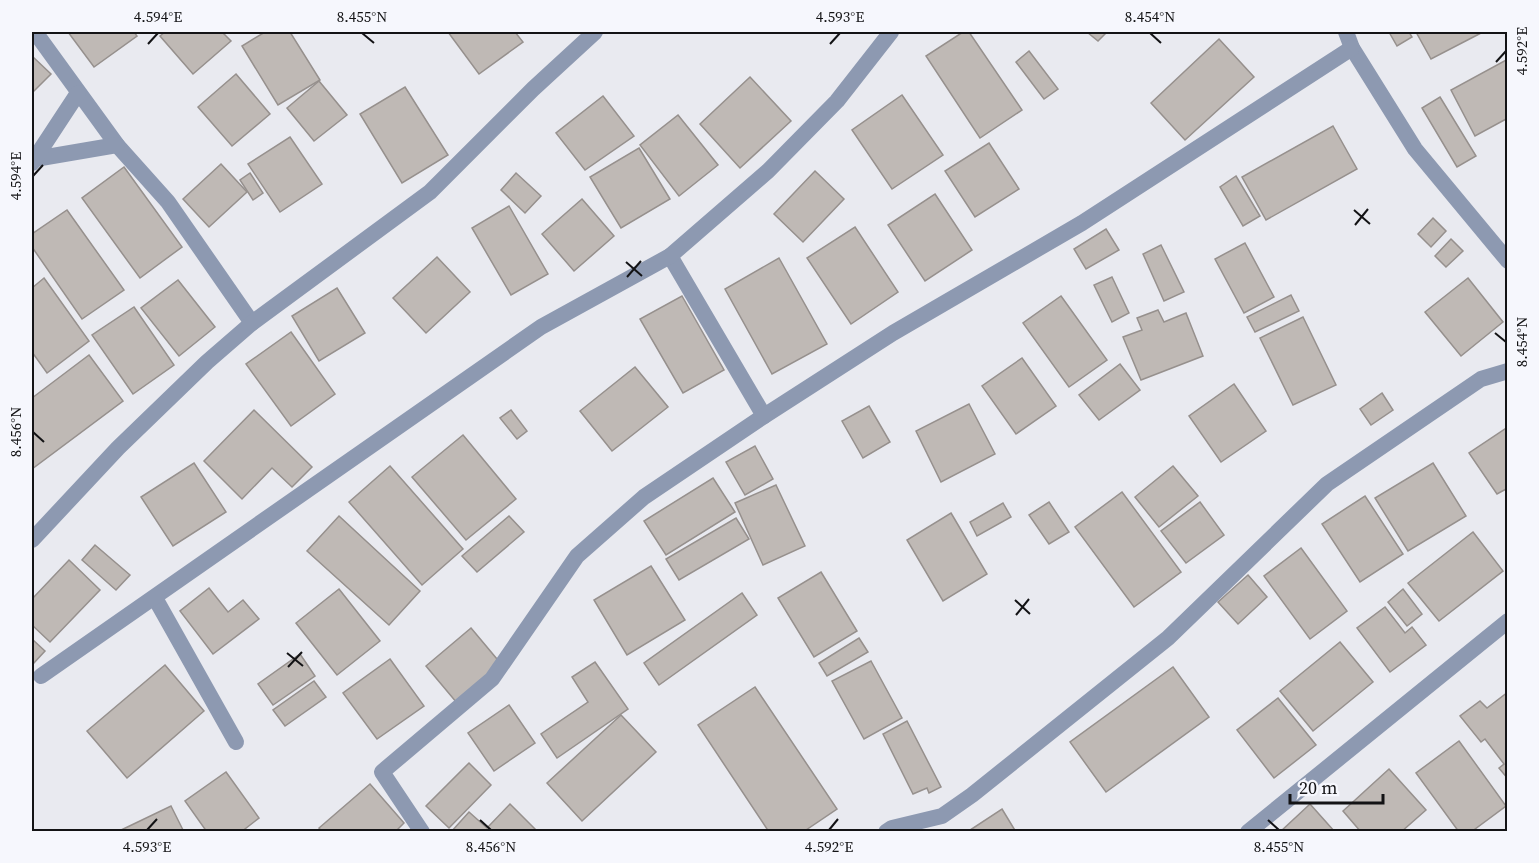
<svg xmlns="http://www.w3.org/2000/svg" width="1539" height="863" font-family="'Source Serif 4',serif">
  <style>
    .building { fill: #bfb9b5; stroke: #96908d; stroke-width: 1.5 }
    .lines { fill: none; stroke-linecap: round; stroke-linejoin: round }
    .minor { stroke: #8d99b1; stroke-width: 16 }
    .ticks { fill: none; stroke: #131315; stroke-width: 2 }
    .neatline { fill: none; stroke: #131315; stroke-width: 2 }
    .ticks-label { font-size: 15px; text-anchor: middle; fill: #131315 }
  </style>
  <rect width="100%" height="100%" fill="#e9eaf0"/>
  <!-- building -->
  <g class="building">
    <polygon points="68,32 134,32 137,36 94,67"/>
    <polygon points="165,32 222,32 231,41 193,74 160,36"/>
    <polygon points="265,32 290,32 320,80 278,105 242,46"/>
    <polygon points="448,32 515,32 523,42 479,74"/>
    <polygon points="963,32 969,32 1022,110 980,138 926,56"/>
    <polygon points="1087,32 1107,32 1098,41"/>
    <polygon points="1389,32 1409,32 1412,37 1397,46"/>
    <polygon points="1416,32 1483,32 1431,59"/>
    <polygon points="1219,39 1254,77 1185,140 1151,103"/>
    <polygon points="1029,51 1058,89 1044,99 1016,62"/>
    <polygon points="32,56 51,74 32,93"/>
    <polygon points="1508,59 1508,118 1475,136 1451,90"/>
    <polygon points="236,74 270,114 232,146 198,107"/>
    <polygon points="750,77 791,121 740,168 700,124"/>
    <polygon points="319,81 347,115 314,141 287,108"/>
    <polygon points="405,87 448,155 402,183 360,114"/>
    <polygon points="902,95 943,155 892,189 852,130"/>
    <polygon points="603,96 634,136 585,170 556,133"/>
    <polygon points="1440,97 1476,156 1457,167 1422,108"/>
    <polygon points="678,115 718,165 679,196 640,145"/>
    <polygon points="1333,126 1357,169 1266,220 1242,177"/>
    <polygon points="290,137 322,184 280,212 248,164"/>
    <polygon points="989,143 1019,189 975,217 945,171"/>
    <polygon points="639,148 670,199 621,228 590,177"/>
    <polygon points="221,164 247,192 209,227 183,199"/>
    <polygon points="124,167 182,247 140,278 82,198"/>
    <polygon points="815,171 844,199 803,242 774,214"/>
    <polygon points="250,173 263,193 253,200 240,180"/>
    <polygon points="516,173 541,196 525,213 501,190"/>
    <polygon points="1236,176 1260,216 1243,226 1220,187"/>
    <polygon points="935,194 972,250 925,281 888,225"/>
    <polygon points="582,199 614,236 574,271 542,234"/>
    <polygon points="509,206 548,274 511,295 472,228"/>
    <polygon points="67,210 124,290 82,319 32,247 32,234"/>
    <polygon points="1433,218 1446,231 1431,247 1418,234"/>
    <polygon points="855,227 898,292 851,324 807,258"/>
    <polygon points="1106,229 1119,250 1086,269 1074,249"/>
    <polygon points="1451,239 1463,251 1446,267 1435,256"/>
    <polygon points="1245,243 1274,297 1244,313 1215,259"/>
    <polygon points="1161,245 1184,292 1164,301 1143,254"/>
    <polygon points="437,257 470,292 426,333 393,298"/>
    <polygon points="779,258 827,344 772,374 725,289"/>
    <polygon points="1112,277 1129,313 1112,322 1094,285"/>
    <polygon points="44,278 89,341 47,373 32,352 32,288"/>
    <polygon points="1468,278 1503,322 1461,356 1425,312"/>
    <polygon points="178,280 215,327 179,356 141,308"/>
    <polygon points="337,288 365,333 319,361 292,316"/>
    <polygon points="1291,295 1299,311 1255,332 1247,317"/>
    <polygon points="682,296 724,370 683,393 640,319"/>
    <polygon points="1061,296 1107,360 1069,387 1023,323"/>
    <polygon points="134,307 174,365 133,394 92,335"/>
    <polygon points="1158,310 1164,322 1186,313 1203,356 1141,380 1123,337 1142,330 1137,318"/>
    <polygon points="1303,317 1336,385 1293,405 1260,338"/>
    <polygon points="291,332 335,394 291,426 246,364"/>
    <polygon points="89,355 123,401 32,469 32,398"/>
    <polygon points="1022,358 1056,406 1016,434 982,386"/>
    <polygon points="1120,364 1140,390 1099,420 1079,395"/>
    <polygon points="635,367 668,407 612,451 580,411"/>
    <polygon points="1234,384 1266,431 1221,462 1189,416"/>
    <polygon points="1382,393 1393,410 1371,425 1360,409"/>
    <polygon points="969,404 995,454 941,482 916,431"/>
    <polygon points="869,406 890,442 863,458 842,421"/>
    <polygon points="254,410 312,467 292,487 272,468 242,499 204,461"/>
    <polygon points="511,410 527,431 517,439 500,418"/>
    <polygon points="1508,427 1508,488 1497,494 1469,453"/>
    <polygon points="463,435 516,499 466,540 412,477"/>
    <polygon points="755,446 773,479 745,495 726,462"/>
    <polygon points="194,463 226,512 173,546 141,497"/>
    <polygon points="1433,463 1466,516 1408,551 1375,498"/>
    <polygon points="390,466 463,549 422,585 349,502"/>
    <polygon points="1173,466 1198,496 1159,527 1135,497"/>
    <polygon points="713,478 735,512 666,555 644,521"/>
    <polygon points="776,485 805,546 763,565 735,503"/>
    <polygon points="1122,492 1181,572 1134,607 1075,527"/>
    <polygon points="1365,496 1403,554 1360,582 1322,524"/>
    <polygon points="1049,502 1069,532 1049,544 1029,515"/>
    <polygon points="1200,502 1224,535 1186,563 1161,531"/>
    <polygon points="1003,503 1011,517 977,536 970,522"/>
    <polygon points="951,513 987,574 943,601 907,540"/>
    <polygon points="339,516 420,591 389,625 307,551"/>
    <polygon points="509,516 524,532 477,572 462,556"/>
    <polygon points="736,518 749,539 679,580 666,559"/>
    <polygon points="1473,532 1503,571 1439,621 1408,583"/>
    <polygon points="95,545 130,575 116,590 82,560"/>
    <polygon points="1301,548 1347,611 1310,639 1264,576"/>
    <polygon points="69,560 100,590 50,642 32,625 32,599"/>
    <polygon points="651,566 685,620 627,655 594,600"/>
    <polygon points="821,572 857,631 814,657 778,598"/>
    <polygon points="1248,575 1267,597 1238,624 1218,602"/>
    <polygon points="209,588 228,612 243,600 259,619 213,654 180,611"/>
    <polygon points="339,589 380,641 337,675 296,623"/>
    <polygon points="1403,589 1422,614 1407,626 1388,602"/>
    <polygon points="742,593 757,615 659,685 644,663"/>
    <polygon points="1385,607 1405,633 1412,627 1426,645 1390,672 1357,628"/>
    <polygon points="471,628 502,665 457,703 426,666"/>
    <polygon points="859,638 868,652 827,676 819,663"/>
    <polygon points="32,639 45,651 32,665"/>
    <polygon points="1340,642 1373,682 1313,731 1280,691"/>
    <polygon points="300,654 315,676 273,705 258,684"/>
    <polygon points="390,659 424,706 377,739 343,693"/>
    <polygon points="871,661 902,718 864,739 832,681"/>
    <polygon points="595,662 628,709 557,758 541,734 588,702 572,677"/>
    <polygon points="165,665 204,711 127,778 87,731"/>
    <polygon points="1173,667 1209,717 1106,792 1070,742"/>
    <polygon points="314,681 326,697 285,726 273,710"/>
    <polygon points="755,687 837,809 803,832 769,832 698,725"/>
    <polygon points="1508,692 1508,779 1499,768 1504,764 1485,739 1481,742 1460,716 1480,701 1487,708"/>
    <polygon points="1278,698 1316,745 1274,778 1237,730"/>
    <polygon points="509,705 535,743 494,771 468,733"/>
    <polygon points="621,715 656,752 582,821 547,783"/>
    <polygon points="907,721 941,787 929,793 927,788 913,794 883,734"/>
    <polygon points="1459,741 1506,806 1471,832 1459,832 1416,773"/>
    <polygon points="469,763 491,785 449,828 426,806"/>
    <polygon points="1389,769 1426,810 1401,832 1361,832 1343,811"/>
    <polygon points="226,772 259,818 241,832 207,832 185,801"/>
    <polygon points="370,784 404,823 395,832 322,832 319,828"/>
    <polygon points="510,804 538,832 451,832 469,812 487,828"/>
    <polygon points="1310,804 1335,832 1280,832"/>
    <polygon points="171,806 184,832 117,832"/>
    <polygon points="1002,809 1016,832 967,832"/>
  </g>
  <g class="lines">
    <!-- minor -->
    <g class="minor">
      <polyline points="35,32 117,145 168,202 252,323"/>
      <polyline points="1346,32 1352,48 1415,149 1508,261"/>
      <polyline points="35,159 117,145"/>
      <polyline points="32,163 78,93"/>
      <polyline points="670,256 764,416"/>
      <polyline points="32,540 118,448 207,362 252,323 430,192 533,89 595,32"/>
      <polyline points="155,598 236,742"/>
      <polyline points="41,676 541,327 670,256 768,171 837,101 891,32"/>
      <polyline points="422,832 382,772 492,679 577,556 644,497 764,416 893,333 1082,223 1352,48"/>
      <polyline points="886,832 892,828 942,816 972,795 1168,638 1327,484 1481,379 1508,371"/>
      <polyline points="1248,832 1508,621"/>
    </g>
  </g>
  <!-- ticks -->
  <path class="ticks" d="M 362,33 L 374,43M 1150,33 L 1161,43M 148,44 L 158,33M 830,44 L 840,33M 1496,62 L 1506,51M 33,176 L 43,165M 1354,210 L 1370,224M 1355,225 L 1368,209M 626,262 L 642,276M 627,277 L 641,261M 1495,333 L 1506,342M 33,432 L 44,442M 1015,600 L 1030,614M 1016,615 L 1029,599M 287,653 L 303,666M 288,667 L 302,652M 480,820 L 491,830M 1268,820 L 1279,830M 147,830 L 157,819M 829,830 L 838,819"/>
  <!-- border -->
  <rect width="1539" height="863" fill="none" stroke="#f6f7fd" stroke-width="66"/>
  <!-- scale -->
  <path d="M1290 794v9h93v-9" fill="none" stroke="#131315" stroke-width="3"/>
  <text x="1299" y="794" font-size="18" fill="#131315" stroke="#f6f7fd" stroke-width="4.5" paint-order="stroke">20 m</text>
  <rect x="33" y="33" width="1473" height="797" class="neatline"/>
  <g class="ticks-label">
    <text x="158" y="22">4.594°E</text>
    <text x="362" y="22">8.455°N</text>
    <text x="840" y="22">4.593°E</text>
    <text x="1150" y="22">8.454°N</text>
    <text transform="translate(1522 51) rotate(-90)" y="5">4.592°E</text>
    <text transform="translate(16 176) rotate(-90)" y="5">4.594°E</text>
    <text transform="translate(1522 342) rotate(-90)" y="5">8.454°N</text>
    <text transform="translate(16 432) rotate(-90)" y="5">8.456°N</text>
    <text x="147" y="852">4.593°E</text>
    <text x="491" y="852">8.456°N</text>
    <text x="829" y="852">4.592°E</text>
    <text x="1279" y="852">8.455°N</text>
  </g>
</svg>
